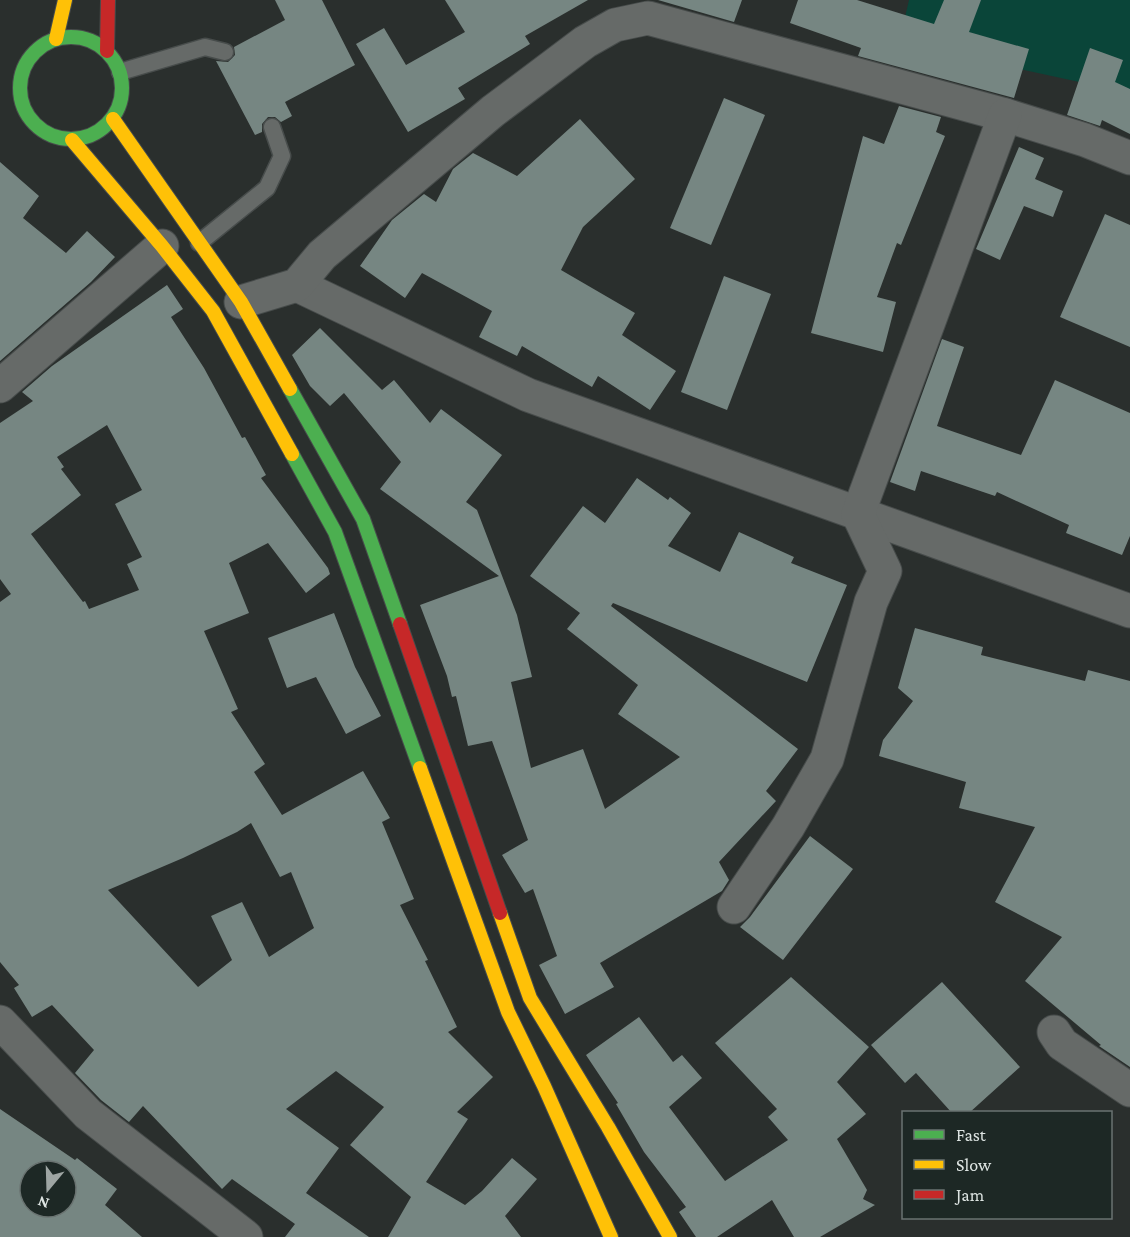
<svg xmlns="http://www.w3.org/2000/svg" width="1130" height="1237" font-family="'Crimson Pro',serif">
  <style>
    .green { fill: #0a4539 }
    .building { fill: #768682; fill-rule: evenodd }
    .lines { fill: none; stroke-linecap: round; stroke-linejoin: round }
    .lane-casing { stroke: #474c4b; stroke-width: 19 }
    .street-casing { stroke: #474c4b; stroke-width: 35 }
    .fast-casing { stroke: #474c4b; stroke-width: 16 }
    .slow-casing { stroke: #474c4b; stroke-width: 16 }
    .jam-casing { stroke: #474c4b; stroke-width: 16 }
    .lane { stroke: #666a68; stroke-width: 16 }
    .street { stroke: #666a68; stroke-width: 33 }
    .fast { stroke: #4caf50; stroke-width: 14 }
    .slow { stroke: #ffc107; stroke-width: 14 }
    .jam { stroke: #c62828; stroke-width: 14 }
  </style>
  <rect width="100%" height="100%" fill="#2a2f2d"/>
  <!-- green -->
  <polygon class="green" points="909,0 1130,0 1130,93 899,43"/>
  <!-- building -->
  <g class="building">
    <polygon points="275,0 322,0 355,65 285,102 292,116 281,122 275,117 268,117 262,124 262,132 255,135 216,61 228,62 235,55 234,47 285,20"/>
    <polygon points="445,0 588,0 525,36 530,44 458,88 465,99 408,132 356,44 384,28 406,65 465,32"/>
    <polygon points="658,0 742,0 734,22"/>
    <polygon points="798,0 857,0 934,24 944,0 981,0 969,32 1029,49 1014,98 858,56 861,48 790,23"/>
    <polygon points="1090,48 1123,60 1115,82 1130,89 1130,134 1102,120 1100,126 1067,115"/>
    <polygon points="724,98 765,115 711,245 670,228"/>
    <polygon points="899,106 941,117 936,132 945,136 901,245 897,243 877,297 896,302 883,352 811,333 863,136 884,144"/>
    <polygon points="580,119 635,179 583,227 561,270 635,313 622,335 676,371 650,410 598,376 592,387 522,346 517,356 479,337 492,311 422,273 405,298 360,266 392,220 424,194 436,202 453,169 473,153 517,176"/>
    <polygon points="1019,147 1044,158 1035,179 1063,191 1053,217 1024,206 1000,260 976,249"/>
    <polygon points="0,162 39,196 23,218 66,253 87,231 115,257 91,282 0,361"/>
    <polygon points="1105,214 1130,225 1130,347 1060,317"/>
    <polygon points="724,276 771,294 727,410 681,392"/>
    <path d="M 167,285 L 183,309 L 171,317 L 204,368 L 242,438 L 245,437 L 266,475 L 261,478 L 328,568 L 330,574 L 306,593 L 268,543 L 229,563 L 249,613 L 204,631 L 238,709 L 231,712 L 265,764 L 254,772 L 282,815 L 363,771 L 390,818 L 382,822 L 414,899 L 400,905 L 428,960 L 425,961 L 457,1027 L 448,1032 L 493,1077 L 457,1112 L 468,1119 L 426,1182 L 465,1205 L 482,1191 L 512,1158 L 537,1179 L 505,1216 L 521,1237 L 388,1237 L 411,1197 L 350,1145 L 384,1107 L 336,1071 L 286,1109 L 339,1148 L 306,1193 L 369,1237 L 285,1237 L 295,1224 L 232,1179 L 222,1189 L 143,1106 L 129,1122 L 101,1100 L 75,1073 L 94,1050 L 52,1005 L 32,1017 L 14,988 L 19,985 L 0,962 L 0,602 L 11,594 L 0,579 L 0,423 L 33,401 L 22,392 L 52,366 ZM 107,425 L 142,490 L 115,504 L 142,557 L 127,564 L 139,590 L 89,609 L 85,601 L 83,602 L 31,534 L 81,495 L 61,469 L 64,467 L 57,457 ZM 251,823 L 280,877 L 291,872 L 314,928 L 269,957 L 242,902 L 211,916 L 232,960 L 198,987 L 108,890 L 183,858 L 237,832 Z"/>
    <polygon points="320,328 382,390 394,380 430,423 441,409 502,455 466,502 477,510 517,615 532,677 511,682 531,768 583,749 605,809 680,757 618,714 638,685 567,629 580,613 530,576 583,506 605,523 637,478 668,500 670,497 691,513 668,546 720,572 739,532 794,557 791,563 847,585 807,682 613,603 611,606 798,749 766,791 776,801 719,862 729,880 722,891 600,963 614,987 565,1014 539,965 557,956 533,889 525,893 502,855 528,840 492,741 468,746 456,696 452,697 447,676 420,605 499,576 380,489 401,462 344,393 330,406 310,386 292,355"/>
    <polygon points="942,339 964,347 937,426 1021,455 1055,380 1130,413 1130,536 1122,555 1066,533 1069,525 997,492 995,496 921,471 915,491 890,482"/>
    <polygon points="334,613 355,667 381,716 346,734 316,677 287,688 268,638"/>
    <polygon points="915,628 983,647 981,655 1085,681 1088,670 1130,681 1130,1067 1099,1046 1101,1045 1025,981 1062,937 995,902 1035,827 959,808 966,782 879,756 883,740 913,701 898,688"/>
    <polygon points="810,836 853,869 783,960 740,927 750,917"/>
    <polygon points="791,977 869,1047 837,1082 866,1114 837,1139 867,1190 863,1199 875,1205 820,1237 794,1237 772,1200 717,1237 696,1237 679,1212 686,1207 644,1152 616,1104 618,1103 586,1055 639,1017 673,1062 682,1055 702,1078 669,1107 725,1181 788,1140 768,1117 777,1109 715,1043"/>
    <polygon points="942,982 1020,1067 969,1113 952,1113 916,1073 905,1083 871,1045"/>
    <path d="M 0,1109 L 75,1160 L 77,1158 L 117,1189 L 105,1205 L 142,1237 L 0,1237 ZM 30,1171 L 66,1171 L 66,1207 L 30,1207 Z"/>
  </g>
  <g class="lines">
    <!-- lane casing -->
    <g class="lane-casing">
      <g id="lane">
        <polyline points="120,72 205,47 225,52"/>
        <polyline points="199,243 267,188 282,156 272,127"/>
      </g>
    </g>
    <!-- street casing -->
    <g class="street-casing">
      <g id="street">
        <polyline points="297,285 528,395 1130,611"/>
        <polyline points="241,302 297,285 322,255 493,111 585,42 615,25 648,18 1005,115 1085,140 1130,158"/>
        <polyline points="0,386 162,246"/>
        <polyline points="734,907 788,827 827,759 871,602 885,571 858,514 1005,115"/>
        <polyline points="0,1022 88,1114 246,1237"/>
        <polyline points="1054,1032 1062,1044 1130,1090"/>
      </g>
    </g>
    <!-- fast casing -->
    <g class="fast-casing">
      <g id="fast">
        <circle cx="71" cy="88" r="51"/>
        <polyline points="290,389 363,519 400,624"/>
        <polyline points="292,454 335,532 420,768"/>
      </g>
    </g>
    <!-- slow casing -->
    <g class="slow-casing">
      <g id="slow">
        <polyline points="56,39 65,0"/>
        <polyline points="113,119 241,302 290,389"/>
        <polyline points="72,140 162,246 213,311 292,454"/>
        <polyline points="420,768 508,1012 544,1086 611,1237"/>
        <polyline points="500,913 530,998 608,1127 670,1237"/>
      </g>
    </g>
    <!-- jam casing -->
    <g class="jam-casing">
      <g id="jam">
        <polyline points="107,51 108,0"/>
        <polyline points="400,624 500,913"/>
      </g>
    </g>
    <!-- lane -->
    <use href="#lane" class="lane"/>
    <!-- street -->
    <use href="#street" class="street"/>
    <!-- fast -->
    <use href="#fast" class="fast"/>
    <!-- slow -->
    <use href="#slow" class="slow"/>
    <!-- jam -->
    <use href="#jam" class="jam"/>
  </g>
  <!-- legend -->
  <rect x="902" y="1111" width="210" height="108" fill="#1d2825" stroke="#6a7371" stroke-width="1.5"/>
  <rect x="914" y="1130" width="30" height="9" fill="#4caf50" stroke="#6a7371" stroke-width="1.5"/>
  <text x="956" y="1141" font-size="18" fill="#dde4e2">Fast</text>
  <rect x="914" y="1160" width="30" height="9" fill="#ffc107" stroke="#6a7371" stroke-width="1.5"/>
  <text x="956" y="1171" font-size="18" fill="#dde4e2">Slow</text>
  <rect x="914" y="1190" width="30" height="9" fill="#c62828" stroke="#6a7371" stroke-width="1.5"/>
  <text x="956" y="1201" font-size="18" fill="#dde4e2">Jam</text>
  <!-- north arrow -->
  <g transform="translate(48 1189) rotate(199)"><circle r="28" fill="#1d2825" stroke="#6a7371" stroke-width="1.5"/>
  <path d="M0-4.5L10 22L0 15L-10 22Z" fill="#9ea5a3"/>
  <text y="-9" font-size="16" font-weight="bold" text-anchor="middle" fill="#dde4e2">N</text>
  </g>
</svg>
